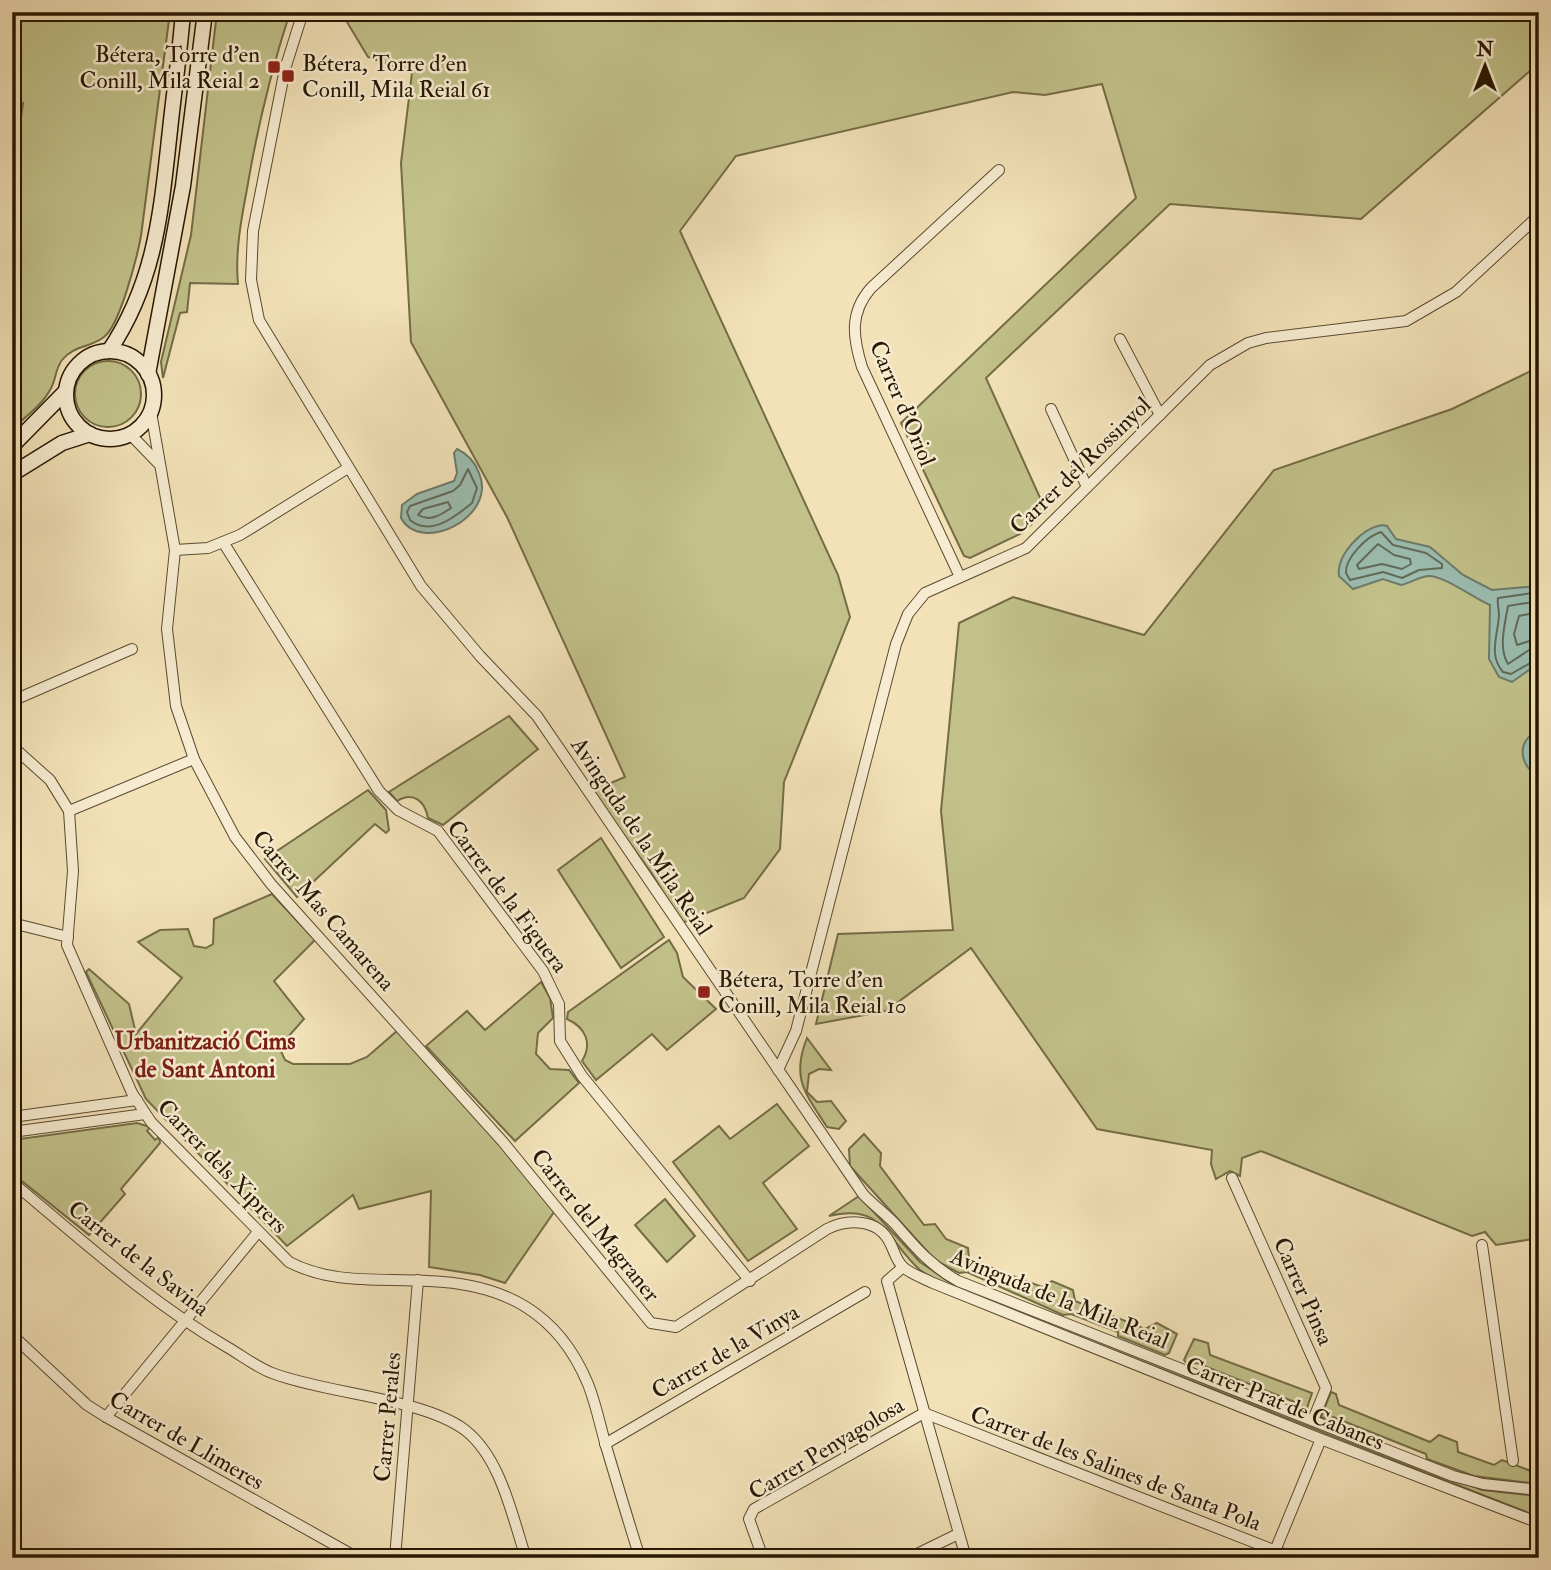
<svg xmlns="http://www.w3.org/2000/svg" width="1551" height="1570" font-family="'IM FELL Double Pica',serif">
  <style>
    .green { fill: #c2c18a; stroke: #746c46; stroke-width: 2 }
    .water { fill: #9bbdb0; stroke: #6d7b6a; stroke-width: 2 }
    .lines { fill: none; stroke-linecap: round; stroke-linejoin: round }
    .shore { stroke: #616a59; stroke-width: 2 }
    .street-casing { stroke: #5a4a30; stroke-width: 12 }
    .secondary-casing { stroke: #271702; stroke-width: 17 }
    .street { stroke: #f7ecd1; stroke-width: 10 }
    .secondary { stroke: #f7ecd1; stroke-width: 14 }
    .poi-dot { fill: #8f2418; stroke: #f7ecd1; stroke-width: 2.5 }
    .labels { text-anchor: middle; stroke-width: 5; stroke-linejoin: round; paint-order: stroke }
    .poi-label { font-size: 23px; fill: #271702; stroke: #f7ecd1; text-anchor: start }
    .street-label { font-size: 23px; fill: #271702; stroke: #f7ecd1 }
    .neighbourhood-label { font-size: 24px; font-weight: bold; fill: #7a1f14; stroke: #f7ecd1 }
  </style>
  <rect width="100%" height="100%" fill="#f3e2b8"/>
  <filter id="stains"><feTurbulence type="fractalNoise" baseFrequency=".00286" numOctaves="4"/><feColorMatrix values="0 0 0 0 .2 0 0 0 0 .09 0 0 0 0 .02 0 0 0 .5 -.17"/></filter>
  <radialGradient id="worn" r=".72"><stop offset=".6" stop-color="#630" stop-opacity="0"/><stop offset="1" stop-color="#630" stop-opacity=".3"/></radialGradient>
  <!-- green -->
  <g class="green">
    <path d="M 22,12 L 170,12 L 141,236 C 137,257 120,325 104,337 C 90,348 74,345 62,360 C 55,369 56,381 50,390 C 42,405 24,418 12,429 L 12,129 L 19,132 L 23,103 L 12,96 L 12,43 Z"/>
    <path d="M 217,12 L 290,12 C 271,71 257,129 247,189 C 241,220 235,253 238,284 L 190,283 L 187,312 L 180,313 L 163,378 L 161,362 L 191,235 Z"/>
    <polygon points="341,12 1539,12 1539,63 1361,219 1170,204 986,378 1046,511 1022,533 970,558 964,556 901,423 1136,198 1102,84 1045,95 1013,92 736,156 680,231 838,575 850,617 784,782 780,849 744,898 682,923 652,874 592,791 625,777 507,517 411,342 401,163 412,73 368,57"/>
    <circle cx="108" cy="394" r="33"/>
    <polygon points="1539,367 1539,1238 1496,1245 1485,1232 1472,1236 1261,1151 1242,1158 1240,1176 1230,1171 1216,1179 1211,1164 1212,1150 1097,1129 971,948 886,1011 816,1024 838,934 953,930 941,811 959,623 1013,597 1144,635 1274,470 1452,409"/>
    <path d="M 509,716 L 538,749 L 443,825 L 428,818 C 425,801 413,791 397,801 L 389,792 Z"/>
    <polygon points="368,790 386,810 389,830 386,833 375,824 297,897 265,859"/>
    <polygon points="601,838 664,937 621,968 558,870"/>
    <polygon points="272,894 315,940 274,981 304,1019 279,1047 285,1060 293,1064 350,1064 367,1057 397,1031 475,1114 553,1208 554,1212 505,1283 480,1275 429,1267 431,1191 359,1209 353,1195 287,1246 146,1099 86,972 89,969 129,1004 136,1034 182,978 138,942 160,930 188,929 194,946 206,948 213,944 214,919"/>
    <path d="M 669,940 L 677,953 L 683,977 L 716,1009 L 667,1050 L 652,1034 L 596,1080 L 582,1061 C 593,1043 585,1027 567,1019 L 568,1012 Z"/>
    <polygon points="541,982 550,998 553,1018 538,1033 536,1054 550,1069 569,1070 579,1083 515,1141 426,1046 467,1011 485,1030"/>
    <path d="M 807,1038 L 831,1070 L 819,1069 L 809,1074 L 807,1092 L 817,1102 L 831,1101 L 846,1121 L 839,1129 L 827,1127 C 805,1093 791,1078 807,1038 Z"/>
    <polygon points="777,1104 809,1146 763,1183 797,1229 748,1261 673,1162 719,1126 730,1139"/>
    <polygon points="137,1123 150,1127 147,1131 155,1140 159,1137 160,1143 121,1189 125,1194 89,1235 12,1173 12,1140"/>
    <polygon points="864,1134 881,1153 880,1166 924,1225 935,1224 946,1239 968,1248 969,1259 1042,1287 1052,1281 1073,1290 1075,1301 1145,1329 1157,1323 1177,1334 1169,1353 1165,1355 1118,1336 1118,1332 1071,1314 1063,1315 967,1272 959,1273 935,1260 850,1166 849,1149"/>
    <path d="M 859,1196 L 920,1262 L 948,1281 L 1482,1490 L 1539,1496 L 1539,1517 L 944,1284 C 936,1279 927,1275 920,1270 C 887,1241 884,1202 829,1216 Z"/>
    <polygon points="665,1199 695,1236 667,1262 635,1225"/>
    <polygon points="1194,1339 1208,1343 1210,1355 1312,1393 1307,1408 1298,1407 1297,1403 1197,1363 1187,1364 1184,1360"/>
    <polygon points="1331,1392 1336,1394 1339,1405 1430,1442 1439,1435 1457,1442 1458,1452 1494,1465 1502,1460 1539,1474 1539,1484 1474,1476 1427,1459 1426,1454 1333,1417 1330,1420 1321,1417"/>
  </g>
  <!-- water -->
  <g class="water">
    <path d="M 457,449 C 468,454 475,462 479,473 C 498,517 421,555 401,518 L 402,505 L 417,494 L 454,481 L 457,473 L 454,453 Z"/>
    <path d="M 1382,525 L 1387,526 L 1396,539 L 1430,547 L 1463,575 L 1492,590 L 1539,586 L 1539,663 L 1512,682 L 1499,677 L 1489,659 L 1490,605 C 1474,598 1443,575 1428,576 C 1418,577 1411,583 1401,585 L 1383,579 L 1353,589 L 1339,576 C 1336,555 1362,528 1382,525 Z"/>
    <path d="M 1532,734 L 1539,734 L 1539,777 C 1522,767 1516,747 1532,734 Z"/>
  </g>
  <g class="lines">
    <!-- shore -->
    <g class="shore">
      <path d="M 468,469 L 477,488 L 472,503 C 455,517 430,537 410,520 L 407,512 L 410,506 L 453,491 L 460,485 Z"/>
      <path d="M 448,502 L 451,508 C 441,515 430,522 418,515 L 423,509 Z"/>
      <path d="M 1381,532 L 1393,545 L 1426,553 L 1442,564 L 1442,568 L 1419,570 L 1402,578 L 1383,572 L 1350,580 L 1346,573 C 1345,558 1367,536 1381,532 Z"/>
      <polygon points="1378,544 1394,555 1410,559 1411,564 1402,569 1382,564 1359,569 1357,565"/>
      <path d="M 1539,592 L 1498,598 C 1497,604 1499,609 1499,615 C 1498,635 1488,655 1503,672 L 1511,674 L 1539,658"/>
      <path d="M 1539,601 L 1508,606 C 1505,624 1498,648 1508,664 L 1529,650 L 1539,649"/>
      <polyline points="1539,612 1519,616 1514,634 1517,645 1539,638"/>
    </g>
    <!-- street casing -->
    <g class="street-casing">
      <g id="street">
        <path d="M 303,12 L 285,69 L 253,231 L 251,280 L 259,320 L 421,586 L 480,656 L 537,716 L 863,1194 C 873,1205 886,1214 896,1225 C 916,1248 931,1266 958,1281 L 1453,1476 L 1483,1484 L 1539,1490"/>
        <polyline points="1120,339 1160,415"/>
        <polyline points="1051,409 1086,485"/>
        <path d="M 151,412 L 175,550 L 167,629 L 176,706 L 194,759 L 235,837 L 271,884 L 503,1142 L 651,1323 L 676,1327 L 827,1229 C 847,1219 878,1218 890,1243 C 895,1252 895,1259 903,1267 C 911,1274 923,1278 933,1283 L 1318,1438 L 1539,1523"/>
        <polyline points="130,434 158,463"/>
        <polyline points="223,542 379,791 398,810 438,831 543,971 559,1004 560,1041 582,1076 750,1281"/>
        <polyline points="175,550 208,548 240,535 348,468"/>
        <path d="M 960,577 L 862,367 C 853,338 849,313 871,288 L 999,170"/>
        <polyline points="12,701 132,649"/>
        <path d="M 12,746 L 50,780 L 69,811 L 73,871 L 67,945 L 132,1093 L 151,1122 L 289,1262 C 333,1285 381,1278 429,1281 C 504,1284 558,1312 588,1384 C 596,1404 600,1425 606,1446 C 617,1483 628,1520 640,1558"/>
        <polyline points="69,811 194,759"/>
        <polyline points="12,923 68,937"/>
        <polyline points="778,1070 796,1031 896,644 908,614 925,593 1026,548 1210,365 1248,343 1266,338 1406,321 1456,292 1534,220 1539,211"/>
        <polyline points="12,1117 137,1100"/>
        <polyline points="12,1132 145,1114"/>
        <polyline points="1232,1178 1326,1388 1313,1420"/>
        <path d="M 12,1182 C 82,1240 148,1301 227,1347 C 241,1355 256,1367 272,1373 C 327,1394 422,1398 465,1430 C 501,1458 512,1516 526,1558"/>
        <polyline points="1482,1245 1513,1461"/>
        <polyline points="903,1267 887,1281 966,1558"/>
        <polyline points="12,1335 87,1405 106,1417 358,1558"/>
        <polyline points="106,1417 258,1232"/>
        <polyline points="605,1444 865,1292"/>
        <polyline points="395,1558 418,1280"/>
        <polyline points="763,1558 749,1519 754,1509 924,1413 1294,1558"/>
        <polyline points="909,1558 958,1534"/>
        <polyline points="1272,1558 1321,1439"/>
      </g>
    </g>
    <!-- secondary casing -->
    <g class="secondary-casing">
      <g id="secondary">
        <path d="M 109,351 C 156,281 161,211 170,130 C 174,91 180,52 183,12"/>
        <circle cx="110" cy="395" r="44"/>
        <polyline points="148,374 183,186 205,12"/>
        <polyline points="12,446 66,391"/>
        <polyline points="12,474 62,443 90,434"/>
      </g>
    </g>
    <!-- street -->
    <use href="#street" class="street"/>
    <!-- secondary -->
    <use href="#secondary" class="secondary"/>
  </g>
  <!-- markers -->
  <g class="poi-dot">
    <rect x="267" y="60" width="14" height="14" rx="3.5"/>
    <rect x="281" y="69" width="14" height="14" rx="3.5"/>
    <rect x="697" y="985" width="14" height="14" rx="3.5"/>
  </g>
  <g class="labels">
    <!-- poi labels -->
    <g class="poi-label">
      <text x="260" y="62" text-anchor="end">Bétera, Torre d'en<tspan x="260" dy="26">Conill, Mila Reial 2</tspan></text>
      <text x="302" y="71">Bétera, Torre d'en<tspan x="302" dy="26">Conill, Mila Reial 61</tspan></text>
      <text x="718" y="987">Bétera, Torre d'en<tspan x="718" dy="26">Conill, Mila Reial 10</tspan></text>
    </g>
    <!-- street labels -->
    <g class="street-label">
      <text transform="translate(903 403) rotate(67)" y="8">Carrer d'Oriol</text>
      <text transform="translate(1080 465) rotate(-44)" y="8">Carrer del Rossinyol</text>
      <text transform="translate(642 836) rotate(56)" y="8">Avinguda de la Mila Reial</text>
      <text transform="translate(508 896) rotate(53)" y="8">Carrer de la Figuera</text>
      <text transform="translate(324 910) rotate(49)" y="8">Carrer Mas Camarena</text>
      <text transform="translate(223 1166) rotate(46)" y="8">Carrer dels Xiprers</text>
      <text transform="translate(596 1225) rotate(51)" y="8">Carrer del Magraner</text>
      <text transform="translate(139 1258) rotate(38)" y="8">Carrer de la Savina</text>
      <text transform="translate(1304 1291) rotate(66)" y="8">Carrer Pinsa</text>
      <text transform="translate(1060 1298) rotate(22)" y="8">Avinguda de la Mila Reial</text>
      <text transform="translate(725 1351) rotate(-30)" y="8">Carrer de la Vinya</text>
      <text transform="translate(1285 1403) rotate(22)" y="8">Carrer Prat de Cabanes</text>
      <text transform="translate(387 1417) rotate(-85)" y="8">Carrer Perales</text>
      <text transform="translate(187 1440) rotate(30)" y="8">Carrer de Llimeres</text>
      <text transform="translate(826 1448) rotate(-31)" y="8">Carrer Penyagolosa</text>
      <text transform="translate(1116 1468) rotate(21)" y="8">Carrer de les Salines de Santa Pola</text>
    </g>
    <!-- neighbourhood labels -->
    <g class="neighbourhood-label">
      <text x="205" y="1049">Urbanització Cims<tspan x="205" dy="28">de Sant Antoni</tspan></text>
    </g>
  </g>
  <!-- margin -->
  <rect width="1551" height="1570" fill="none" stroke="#f3e2b8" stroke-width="42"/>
  <rect x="14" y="14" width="1523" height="1542" fill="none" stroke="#271702" stroke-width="3.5"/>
  <rect x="21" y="21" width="1509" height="1528" fill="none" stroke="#271702" stroke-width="2"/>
  <!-- north arrow -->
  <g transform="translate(1485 66)" stroke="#f7ecd1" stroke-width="5" paint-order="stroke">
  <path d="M0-5L12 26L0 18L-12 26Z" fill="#271702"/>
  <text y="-10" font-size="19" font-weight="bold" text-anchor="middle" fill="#271702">N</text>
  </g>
  <rect width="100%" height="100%" filter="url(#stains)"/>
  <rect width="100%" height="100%" fill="url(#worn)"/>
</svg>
